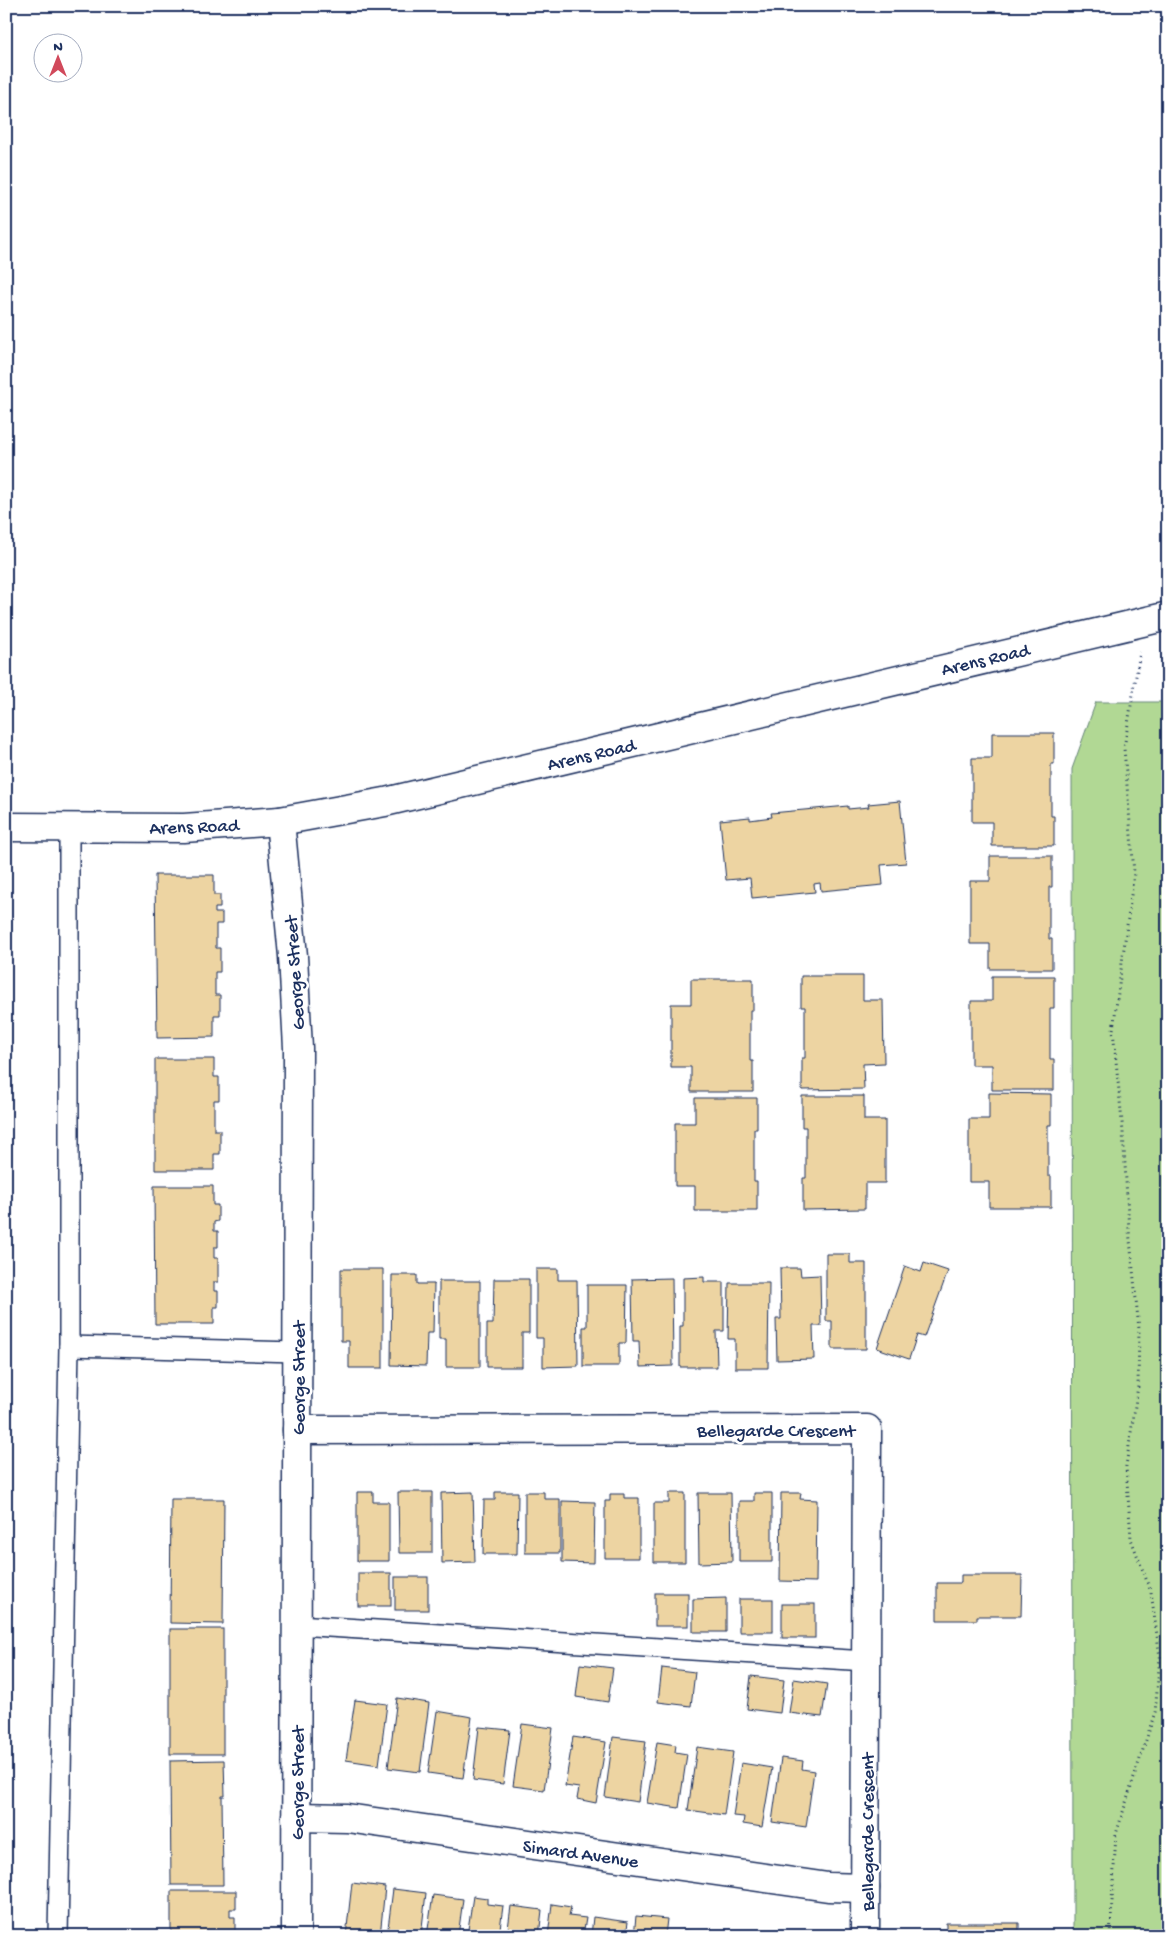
<svg xmlns="http://www.w3.org/2000/svg" width="1174" height="1942" font-family="'Gochi Hand',sans-serif">
  <style>
    .green { fill: #b1d894; stroke: #668479 }
    .building { fill: #edd4a2; stroke: #1b2f5e }
    .lines { fill: none; stroke-linecap: round; stroke-linejoin: round }
    .lane-casing { stroke: #1b2f5e; stroke-width: 22 }
    .street-casing { stroke: #1b2f5e; stroke-width: 31 }
    .secondary-casing { stroke: #1b2f5e; stroke-width: 31 }
    .path { stroke: #1b2f5e; stroke-width: 3; stroke-dasharray: 1 4; stroke-linecap: butt }
    .lane { stroke: #fff; stroke-width: 19 }
    .street { stroke: #fff; stroke-width: 28 }
    .secondary { stroke: #fff; stroke-width: 28 }
    .labels { text-anchor: middle; stroke-width: 5; stroke-linejoin: round; paint-order: stroke }
    .street-label { font-size: 19px; fill: #1b2f5e; stroke: #fff }
  </style>
  <rect width="100%" height="100%" fill="#fff"/>
  <filter id="ink" filterUnits="userSpaceOnUse"><feTurbulence type="fractalNoise" baseFrequency=".02" numOctaves="2"/><feDisplacementMap in="SourceGraphic" scale="10" xChannelSelector="R" yChannelSelector="G"/><feConvolveMatrix kernelMatrix="1 2 1 2 8 2 1 2 1" color-interpolation-filters="sRGB"/></filter>
  <g filter="url(#ink)">
    <!-- green -->
    <polygon class="green" points="1096,702 1168,702 1168,1936 1073,1936 1072,769"/>
    <!-- building -->
    <g class="building">
      <polygon points="992,733 1054,733 1054,764 1051,764 1051,816 1054,816 1054,846 992,846 992,822 972,822 972,758 992,758"/>
      <polygon points="900,801 906,863 881,865 883,885 821,891 820,883 814,884 815,892 752,898 750,878 726,880 720,820 750,817 750,820 772,817 771,813 848,806 848,809 869,807 868,804"/>
      <polygon points="990,856 1052,856 1052,887 1049,887 1049,939 1052,939 1052,969 990,969 990,944 970,944 970,881 990,881"/>
      <polygon points="155,875 214,875 214,895 220,895 220,908 215,908 215,913 222,913 222,924 216,924 216,948 220,948 220,972 215,972 215,995 220,995 220,1015 214,1015 214,1037 157,1038"/>
      <polygon points="801,976 863,976 863,1000 883,1000 884,1063 863,1064 864,1089 802,1090 802,1058 805,1058 805,1007 801,1007"/>
      <polygon points="992,976 1054,976 1054,1008 1050,1008 1050,1059 1054,1059 1054,1090 992,1090 992,1065 971,1065 971,1001 992,1001"/>
      <polygon points="691,979 753,979 753,1010 750,1010 750,1061 753,1061 753,1092 691,1092 691,1067 671,1067 671,1004 691,1004"/>
      <polygon points="155,1059 214,1059 214,1077 219,1077 219,1100 214,1100 214,1130 220,1130 220,1154 214,1154 214,1170 155,1170"/>
      <polygon points="989,1093 1051,1094 1051,1125 1048,1125 1048,1176 1051,1176 1051,1207 989,1207 989,1182 969,1182 969,1119 989,1119"/>
      <polygon points="802,1096 864,1096 864,1120 885,1120 885,1183 865,1183 865,1209 803,1210 803,1178 806,1178 806,1127 802,1127"/>
      <polygon points="695,1098 757,1098 757,1129 754,1129 754,1181 757,1181 757,1211 695,1211 695,1186 675,1186 675,1123 695,1123"/>
      <polygon points="154,1186 213,1186 213,1205 218,1205 218,1221 214,1222 214,1231 218,1231 218,1247 214,1247 214,1258 218,1258 218,1282 214,1282 214,1291 218,1291 218,1307 214,1307 214,1324 155,1324"/>
      <polygon points="826,1254 850,1254 850,1263 866,1263 866,1349 832,1349 832,1321 826,1321"/>
      <polygon points="924,1263 948,1271 924,1337 917,1335 909,1359 877,1348 905,1266 921,1272"/>
      <polygon points="780,1268 800,1268 801,1276 820,1275 821,1326 813,1326 814,1359 777,1360 776,1319 781,1319"/>
      <polygon points="341,1269 383,1269 383,1368 349,1368 349,1341 341,1341"/>
      <polygon points="536,1269 558,1269 558,1280 577,1280 578,1366 543,1367 543,1338 536,1338"/>
      <polygon points="392,1275 417,1275 417,1284 434,1284 433,1333 427,1333 426,1366 391,1365"/>
      <polygon points="704,1277 704,1282 724,1282 724,1331 716,1331 717,1367 680,1367 680,1326 683,1326 683,1278"/>
      <polygon points="672,1278 673,1366 640,1367 639,1341 633,1341 632,1279"/>
      <polygon points="494,1279 529,1279 529,1333 522,1333 522,1367 487,1367 487,1324 493,1324"/>
      <polygon points="439,1281 480,1281 480,1367 446,1367 446,1339 439,1339"/>
      <polygon points="729,1283 769,1283 768,1368 735,1368 735,1339 728,1339"/>
      <polygon points="587,1285 627,1285 626,1343 619,1343 619,1366 583,1366 583,1327 587,1327"/>
      <polygon points="357,1492 373,1492 373,1502 389,1502 389,1561 357,1561"/>
      <polygon points="398,1492 432,1492 432,1553 399,1553"/>
      <polygon points="473,1492 475,1562 442,1563 441,1493"/>
      <polygon points="495,1492 518,1492 517,1554 483,1554 484,1500 495,1500"/>
      <polygon points="525,1492 544,1492 544,1499 560,1499 560,1553 525,1553"/>
      <polygon points="669,1493 685,1493 685,1562 654,1562 654,1503 669,1503"/>
      <polygon points="698,1493 731,1493 732,1562 699,1563"/>
      <polygon points="754,1493 772,1493 772,1562 739,1562 739,1501 754,1501"/>
      <polygon points="781,1493 801,1493 800,1499 817,1500 816,1582 780,1581"/>
      <polygon points="610,1494 624,1494 624,1498 639,1498 639,1558 605,1558 605,1501 610,1501"/>
      <polygon points="171,1499 224,1499 223,1624 170,1623"/>
      <polygon points="562,1501 595,1502 594,1563 562,1562"/>
      <rect x="358" y="1573" width="33" height="33"/>
      <polygon points="961,1575 1022,1575 1021,1616 977,1616 977,1620 937,1620 937,1583 961,1583"/>
      <rect x="395" y="1577" width="33" height="33"/>
      <rect x="655" y="1593" width="33" height="33"/>
      <polygon points="726,1598 726,1632 693,1632 693,1599"/>
      <rect x="739" y="1599" width="34" height="33"/>
      <rect x="782" y="1604" width="33" height="34"/>
      <rect x="170" y="1629" width="53" height="125"/>
      <polygon points="580,1664 613,1668 608,1702 576,1697"/>
      <polygon points="662,1668 695,1672 691,1706 658,1702"/>
      <polygon points="751,1676 784,1680 780,1713 747,1709"/>
      <polygon points="794,1679 827,1684 822,1717 789,1713"/>
      <polygon points="397,1698 429,1703 420,1772 388,1768"/>
      <polygon points="355,1700 387,1704 379,1765 346,1760"/>
      <polygon points="437,1711 472,1717 463,1778 428,1773"/>
      <polygon points="522,1724 553,1728 544,1790 513,1786"/>
      <polygon points="479,1727 510,1730 503,1784 473,1780"/>
      <polygon points="573,1737 606,1742 596,1803 577,1799 579,1788 565,1786"/>
      <polygon points="613,1737 646,1741 638,1802 605,1797"/>
      <polygon points="657,1742 676,1745 675,1752 687,1754 679,1808 647,1803"/>
      <polygon points="697,1747 733,1752 724,1815 688,1810"/>
      <polygon points="781,1758 803,1761 802,1769 814,1771 806,1827 772,1822"/>
      <polygon points="224,1760 225,1796 222,1796 223,1885 171,1885 170,1761"/>
      <polygon points="741,1763 772,1768 762,1827 743,1824 744,1817 733,1816"/>
      <polygon points="352,1883 385,1887 380,1936 346,1936"/>
      <polygon points="393,1889 426,1893 421,1936 387,1936"/>
      <polygon points="171,1891 236,1891 236,1909 230,1909 230,1917 235,1917 235,1936 171,1936"/>
      <polygon points="433,1895 463,1899 458,1936 427,1936"/>
      <polygon points="473,1896 487,1898 487,1904 503,1906 499,1936 467,1936"/>
      <polygon points="552,1904 571,1907 569,1916 586,1918 583,1936 548,1936"/>
      <polygon points="511,1906 542,1910 539,1936 507,1936"/>
      <polygon points="636,1916 667,1919 665,1936 634,1936"/>
      <polygon points="593,1917 628,1922 626,1936 591,1936"/>
      <polygon points="946,1923 1019,1923 1019,1936 928,1936 928,1932 946,1932"/>
      <polygon points="685,1930 707,1933 706,1936 685,1936"/>
    </g>
    <g class="lines">
      <!-- lane casing -->
      <g class="lane-casing">
        <g id="lane">
          <polyline points="69,1346 297,1352"/>
          <polyline points="297,1625 866,1661"/>
          <polyline points="58,1936 69,1346 69,827"/>
        </g>
      </g>
      <!-- street casing -->
      <g class="street-casing">
        <g id="street">
          <polyline points="280,821 293,956 298,1048 296,1936"/>
          <polyline points="297,1430 867,1429 865,1936"/>
          <polyline points="296,1817 347,1818 828,1887 865,1888"/>
        </g>
      </g>
      <!-- secondary casing -->
      <g class="secondary-casing">
        <polyline id="secondary" points="6,827 184,828 280,821 385,802 1168,616"/>
      </g>
      <!-- path -->
      <polyline class="path" points="1110,1936 1116,1834 1155,1712 1160,1657 1151,1592 1131,1539 1126,1466 1138,1386 1139,1329 1129,1230 1123,1132 1113,1030 1134,873 1124,748 1140,652"/>
      <!-- lane -->
      <use href="#lane" class="lane"/>
      <!-- street -->
      <use href="#street" class="street"/>
      <!-- secondary -->
      <use href="#secondary" class="secondary"/>
    </g>
  </g>
  <g class="labels">
    <!-- street labels -->
    <g class="street-label">
      <text transform="translate(985 658) rotate(-13)" y="7">Arens Road</text>
      <text transform="translate(591 753) rotate(-13)" y="7">Arens Road</text>
      <text transform="translate(194 825) rotate(-2)" y="7">Arens Road</text>
      <text transform="translate(293 973) rotate(-94)" y="7">George Street</text>
      <text transform="translate(297 1378) rotate(-90)" y="7">George Street</text>
      <text x="776" y="1436">Bellegarde Crescent</text>
      <text transform="translate(296 1783) rotate(-90)" y="7">George Street</text>
      <text transform="translate(866 1832) rotate(-90)" y="7">Bellegarde Crescent</text>
      <text transform="translate(581 1852) rotate(8)" y="7">Simard Avenue</text>
    </g>
  </g>
  <!-- margin -->
  <rect width="1174" height="1942" fill="none" stroke="#fff" stroke-width="25"/>
  <rect x="12" y="12" width="1149" height="1917" fill="none" stroke="#1b2f5e" stroke-width="2" filter="url(#ink)"/>
  <!-- north arrow -->
  <g transform="translate(58 58)"><circle r="24" fill="#ffffff" stroke="#a4acbf"/>
  <path d="M0-4L9 19L0 12L-9 19Z" fill="#d1495b"/>
  <text y="-8" font-size="14" font-weight="bold" text-anchor="middle" fill="#1b2f5e">N</text>
  </g>
</svg>
